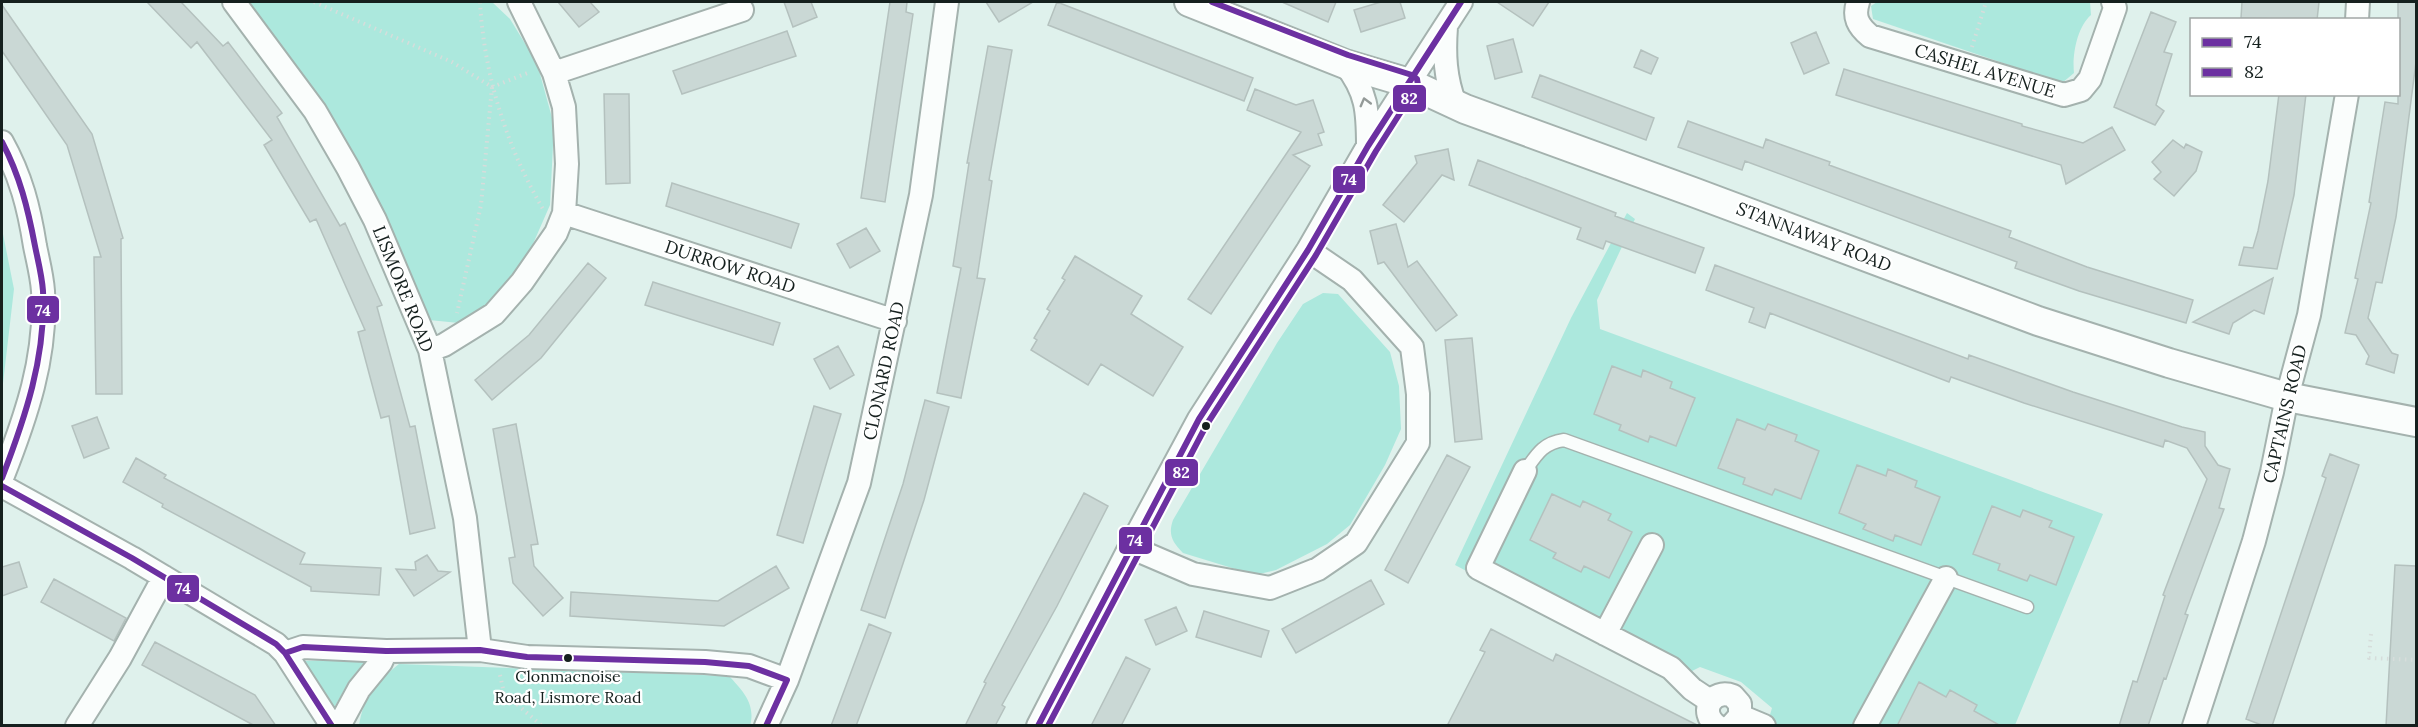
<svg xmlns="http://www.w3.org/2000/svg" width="2418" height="727" viewBox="0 0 2418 727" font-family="Lora,serif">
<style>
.green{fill:#ace8dd}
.building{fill:#cad8d5;stroke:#b4c1be;stroke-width:1.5}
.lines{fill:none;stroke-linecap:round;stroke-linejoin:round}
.service-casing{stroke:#a4b2ae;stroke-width:15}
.minor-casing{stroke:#a4b2ae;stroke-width:26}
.tertiary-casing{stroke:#a4b2ae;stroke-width:32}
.path{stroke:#d6dddb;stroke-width:4;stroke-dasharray:1.5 4.5;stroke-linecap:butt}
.service{stroke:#fafdfc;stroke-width:12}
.minor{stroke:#fafdfc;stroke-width:22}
.tertiary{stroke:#fafdfc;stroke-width:28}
.bus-1-casing{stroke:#fff;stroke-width:10}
.bus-2-casing{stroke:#fff;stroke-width:10}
.bus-1{stroke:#6c30a1;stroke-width:6}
.bus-2{stroke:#6c30a1;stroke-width:6}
.oneway{stroke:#939a98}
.bus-dot{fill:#15201e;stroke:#fff;stroke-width:2}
.labels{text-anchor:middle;stroke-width:4.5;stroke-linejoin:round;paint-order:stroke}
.bus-label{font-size:16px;fill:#15201e;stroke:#fff}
.street-label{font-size:18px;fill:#15201e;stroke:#fff}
.line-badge{stroke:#fff;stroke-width:2}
.badge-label{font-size:16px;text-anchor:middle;font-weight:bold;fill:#fff}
</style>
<rect width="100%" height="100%" fill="#dff1ec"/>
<!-- green -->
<path class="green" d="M243,2H492L510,19L537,63L554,125L550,205L529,253L501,291L483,311L459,323L429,320Z
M1877,2H2090L2091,15C2077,27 2072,55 2074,73L2062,83L1873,19L1871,6Z
M1627,213L1635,219L1597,300L1600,329L2103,514L2015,725H1767L1772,708L1741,682L1700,667L1674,680L1455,565L1571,318Z
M2,229L14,289L2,392Z
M1323,293L1338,294L1390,352L1399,386L1401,429L1385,465L1350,525L1327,544L1276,570L1255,575L1183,553C1172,542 1168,534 1173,520L1277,343L1303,304Z
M367,659L349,681L334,708L302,661Z
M399,664L729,676C743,691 756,704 750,726H359C363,698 377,681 399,664Z"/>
<!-- building -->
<path class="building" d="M147,2H181L223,46L228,42L282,113L277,117L340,226L345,223L382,305L377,307L410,427L415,426L435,528L410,534L389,416L381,418L358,332L365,330L316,219L310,222L264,145L272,140L197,42L191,48Z
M558,2H590L599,12L579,27Z
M784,2H811L817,17L793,27Z
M890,2H907L906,12L913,14L885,202L861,198Z
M986,2H1033L999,22Z
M1057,2L1253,78L1244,101L1048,25Z
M1282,2H1336L1328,22Z
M1381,2H1400L1405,18L1361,32L1354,10Z
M1497,2H1549L1533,26Z
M2242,2H2319L2317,20L2241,18Z
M2398,2H2416V62L2396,217L2382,283L2376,282L2368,318L2392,353L2398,355L2394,373L2366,364L2369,356L2356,335L2345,333L2358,279L2355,278L2371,203L2369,202L2385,102L2398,104Z
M2,5L92,134L123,238L121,239L122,394H96L94,257H101L67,145L2,51Z
M2151,12L2176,22L2164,52L2172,54L2156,105L2164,111L2155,125L2114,107Z
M787,31L796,56L682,94L673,71Z
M1816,32L1829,63L1804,74L1791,43Z
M1513,39L1522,72L1495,79L1487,46Z
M988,46L1012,50L989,180L992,181L977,278L985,279L961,398L937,393L961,268L953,266L969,163H967Z
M1641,50L1658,58L1651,74L1634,67Z
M1844,69L2022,124V126L2083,143L2112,127L2125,150L2066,184L2061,165L1836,95Z
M1540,75L1654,118L1646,140L1532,97Z
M1255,89L1296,105L1313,100L1324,132L1318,134L1322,145L1293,155L1310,166L1211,314L1188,299L1301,132L1247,110Z
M604,94H629L630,183L606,184Z
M2279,94H2306L2294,195L2277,269L2239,265L2244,247L2253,248L2258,231L2268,181Z
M1688,121L1763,148L1766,139L1782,145L1830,162L1829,165L2011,231L2009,237L2087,267L2193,300L2186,323L2079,291L2015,268L2017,262L1745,161L1742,170L1678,147Z
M2173,140L2184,148L2186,144L2202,152L2196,171L2174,196L2154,179L2161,172L2152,162Z
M1448,149L1454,180L1442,175L1404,222L1383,205L1417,163L1415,156Z
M1478,160L1616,213L1615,216L1704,248L1695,273L1606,241L1603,249L1577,239L1581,228L1469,185Z
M672,183L799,224L791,248L666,206Z
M1396,224L1408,267L1417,261L1457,315L1436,331L1384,262L1378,264L1370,231Z
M866,228L880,251L850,268L837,244Z
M1075,256L1142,296L1131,314L1183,347L1153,396L1101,364L1088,385L1031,350L1037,340L1034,338L1050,311L1047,309L1065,280L1062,278Z
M588,263L606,278L541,358L492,400L475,380L529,335Z
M1715,265L1968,359L1969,355L2073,392L2182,427L2205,432V446L2218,465L2230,469L2219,508L2224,509L2185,614L2188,615L2166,679L2164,678L2148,726H2119L2133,681L2137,682L2165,596L2163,595L2207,479L2187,448L2165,440L2163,447L2024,403L1951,377L1949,382L1770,313L1765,328L1749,322L1754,308L1706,290Z
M2273,278L2264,314L2254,310L2233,323L2229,334L2193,322Z
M653,282L780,323L773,345L645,305Z
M1472,338L1482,439L1455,442L1445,340Z
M838,346L854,375L830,389L814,359Z
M1612,366L1641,377L1643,370L1672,382L1670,388L1695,398L1676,446L1650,436L1648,442L1619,430L1621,425L1594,414Z
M925,400L949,407L924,500L885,618L861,610L903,484Z
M814,406L841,414L803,543L777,535Z
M97,417L109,448L84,458L72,426Z
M1737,419L1765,430L1768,424L1797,435L1795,441L1819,451L1801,499L1775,489L1772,495L1743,484L1745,478L1718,468Z
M516,424L538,544L531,545L534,566L563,598L543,616L513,583L509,558L515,557L493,429Z
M2330,454L2359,465L2272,726H2264L2246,719L2326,478L2322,476Z
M1447,455L1470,467L1408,583L1385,570Z
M136,458L166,475L164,478L305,553L300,564L381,568L379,595L311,591V587L162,507L163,504L123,482Z
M1857,465L1886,476L1888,469L1917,481L1915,487L1940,497L1921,545L1895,535L1893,541L1863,529L1866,524L1839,513Z
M1084,493L1108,506L1057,606L1002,705L1005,707L995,726H965L986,683L984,682Z
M1552,494L1580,507L1583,501L1611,514L1608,520L1632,532L1609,578L1584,566L1581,572L1553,558L1556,553L1530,540Z
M1992,506L2020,517L2023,510L2052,521L2049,527L2074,537L2056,585L2030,575L2027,581L1998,570L2000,564L1973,554Z
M427,555L438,571L450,572L414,596L396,569L416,570L415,562Z
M19,562L27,587L2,596V567Z
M2395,565L2416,566V726H2386Z
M776,566L789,588L724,626L570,616L571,592L718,601Z
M54,579L126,618L114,641L41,602Z
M1371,580L1384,604L1296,653L1282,629Z
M1176,607L1187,631L1156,645L1145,620Z
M1204,611L1269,631L1261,657L1196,637Z
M869,624L891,633L856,726H831Z
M1491,629L1553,661L1556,654L1699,726H1447L1485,652L1480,650Z
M155,642L255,695L276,726H255L142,665Z
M1126,657L1150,669L1121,726H1091Z
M1919,682L1946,697L1950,690L1977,705L1974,711L2001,726H1897Z"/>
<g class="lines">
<defs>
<path id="service" d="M1525,471C1537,454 1543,443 1564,440L2027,607"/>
<path id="minor" d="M234,2L315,111L348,168L375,220L430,350L465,518L480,650
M1858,2C1853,17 1858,26 1870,36L2064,95L2081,90L2090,79L2115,8L2113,2
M2357,20L2358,2
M1446,27C1444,54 1445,78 1455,104
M1345,64C1367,92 1368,111 1368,146
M554,73L742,10
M2,142C21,176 29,208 35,246C38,261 42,276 43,291C47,357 26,417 2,478
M564,213L895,321
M430,350L444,345L494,314L522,282L556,233L564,213L567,164L564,107L554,73L519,2
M1525,471L1478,568L1671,668L1692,689L1710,701
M2,486L132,558L276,644L285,653L332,726
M1130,547L1193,574L1270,588L1318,569L1356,543L1418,443V394L1412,347L1352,280L1308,250
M1605,634L1652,545
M285,653L303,647L386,651L480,650L527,657L705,662L749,666L787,680
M1740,716L1764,726
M77,726L120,658L164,577
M339,726L359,689L381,662L386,651
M766,726L787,680L859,483L921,195L947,2
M1038,726L1130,547L1199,419L1308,250L1368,146L1461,2
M1717,726C1698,712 1712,688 1733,696L1740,704V716L1731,726
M1865,726L1946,578
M2194,726L2254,541L2272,472L2287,397L2309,315L2347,94"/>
<path id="tertiary" d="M1189,2L1345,64L1409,83L1465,109L1693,192L2038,321L2169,363L2287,397L2416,422"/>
</defs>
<!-- service casing -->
<use href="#service" class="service-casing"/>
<!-- minor casing -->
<use href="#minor" class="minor-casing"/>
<!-- tertiary casing -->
<use href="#tertiary" class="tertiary-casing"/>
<!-- path -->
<path class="path" d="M314,2L452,62L492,87L481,205L457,313
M480,2C484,74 506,146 543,209
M1972,47L1986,2
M492,87L530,72
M2371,634L2369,658L2416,660
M500,675L504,693L542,726"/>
<!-- service -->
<use href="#service" class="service"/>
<!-- minor -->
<use href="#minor" class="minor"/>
<!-- tertiary -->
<use href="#tertiary" class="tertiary"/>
<defs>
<path id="bus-1" d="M2,142C20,176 28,209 35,246C38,261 42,276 43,291C46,357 25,418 2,478
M2,486L132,558L276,644L285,653L332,726
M285,653L303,647L386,651L480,650L527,657L705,662L749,666L787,680L766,726
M1038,726L1199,419L1308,250L1368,146L1461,2"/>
<path id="bus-2" d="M1048,726L1207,424L1316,255L1376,151L1418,85L1417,79L1412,75L1348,55L1212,2"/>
</defs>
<!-- bus-1 casing -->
<use href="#bus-1" class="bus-1-casing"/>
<!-- bus-2 casing -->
<use href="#bus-2" class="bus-2-casing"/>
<!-- bus-1 -->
<use href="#bus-1" class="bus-1"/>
<!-- bus-2 -->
<use href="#bus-2" class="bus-2"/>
</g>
<!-- one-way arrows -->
<defs><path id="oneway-chevron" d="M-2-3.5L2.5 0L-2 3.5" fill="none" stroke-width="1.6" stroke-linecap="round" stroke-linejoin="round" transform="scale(1.5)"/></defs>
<use class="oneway" href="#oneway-chevron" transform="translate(1365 102) rotate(-105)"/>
<!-- markers -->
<g class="bus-dot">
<circle cx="1206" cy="426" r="5"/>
<circle cx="568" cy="658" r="5"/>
</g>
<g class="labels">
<!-- bus labels -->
<g class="bus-label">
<text x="568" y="682">Clonmacnoise<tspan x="568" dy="21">Road, Lismore Road</tspan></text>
</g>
<!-- street labels -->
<g class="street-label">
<text transform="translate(1985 71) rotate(17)" y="6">CASHEL AVENUE</text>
<text transform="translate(1814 237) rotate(21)" y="6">STANNAWAY ROAD</text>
<text transform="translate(730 267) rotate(18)" y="6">DURROW ROAD</text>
<text transform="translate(403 289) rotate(68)" y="6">LISMORE ROAD</text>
<text transform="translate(884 371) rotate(-78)" y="6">CLONARD ROAD</text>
<text transform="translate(2285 414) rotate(-77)" y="6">CAPTAINS ROAD</text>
</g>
</g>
<g class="line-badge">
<rect x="1392" y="84" width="35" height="29" rx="6" fill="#6c30a1"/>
<rect x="1332" y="165" width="34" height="29" rx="6" fill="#6c30a1"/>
<rect x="26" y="295" width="34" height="29" rx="6" fill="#6c30a1"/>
<rect x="1164" y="458" width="35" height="29" rx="6" fill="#6c30a1"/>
<rect x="1118" y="526" width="35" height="29" rx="6" fill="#6c30a1"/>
<rect x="166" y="574" width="34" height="29" rx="6" fill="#6c30a1"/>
</g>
<g class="badge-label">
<text x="1409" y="104">82</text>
<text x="1349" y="185">74</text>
<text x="43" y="316">74</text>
<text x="1181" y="478">82</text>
<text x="1135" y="546">74</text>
<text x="183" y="594">74</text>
</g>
<!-- border -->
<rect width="2418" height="727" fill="none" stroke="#15201e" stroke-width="6"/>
<!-- legend -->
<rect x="2190" y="18" width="210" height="78" fill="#ffffff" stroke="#a1a6a5" stroke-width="1.5"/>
<rect x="2202" y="38" width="30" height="9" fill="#6c30a1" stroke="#a1a6a5" stroke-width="1.5"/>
<text x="2244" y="48" font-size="18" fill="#15201e">74</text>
<rect x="2202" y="68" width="30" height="9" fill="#6c30a1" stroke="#a1a6a5" stroke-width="1.5"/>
<text x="2244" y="78" font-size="18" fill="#15201e">82</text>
</svg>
